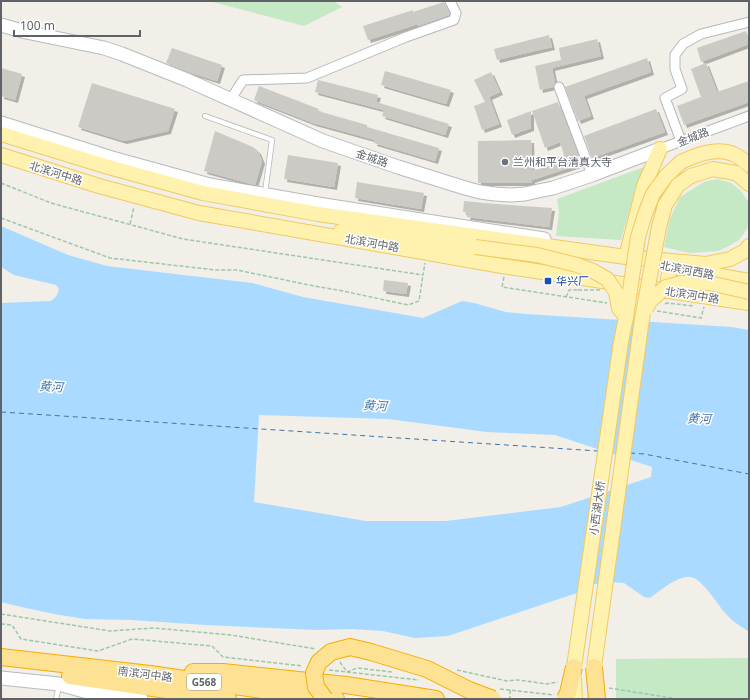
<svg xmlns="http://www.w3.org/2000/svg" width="750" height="700" viewBox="0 0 750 700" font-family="'Noto Sans','Noto Sans SC',sans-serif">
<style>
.medical{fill:#fce8e6}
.green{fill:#c5e8c5}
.water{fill:#aadaff;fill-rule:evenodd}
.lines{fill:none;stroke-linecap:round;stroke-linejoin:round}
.ferry{stroke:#4174aa;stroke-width:1;stroke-dasharray:5 4;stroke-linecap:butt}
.building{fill:#cccac5;filter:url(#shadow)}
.lane-casing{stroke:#b5b8bc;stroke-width:6}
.street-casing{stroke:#b5b8bc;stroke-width:11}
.secondary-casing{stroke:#b6babf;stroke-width:15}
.primary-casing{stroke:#f2c960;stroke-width:16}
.highway-casing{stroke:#f9ab00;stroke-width:18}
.path{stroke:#9cc7a9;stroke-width:1.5;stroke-dasharray:4 2;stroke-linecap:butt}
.lane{stroke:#fff;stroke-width:4.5}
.street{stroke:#fff;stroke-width:9}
.secondary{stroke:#fff;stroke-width:13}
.primary{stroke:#fff2af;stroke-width:14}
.highway{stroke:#fde293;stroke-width:16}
.primary-bridge-casing{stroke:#f2c960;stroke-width:16;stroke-linecap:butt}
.highway-bridge-casing{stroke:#f9ab00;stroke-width:18;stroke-linecap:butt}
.path-bridge{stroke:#9cc7a9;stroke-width:1.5;stroke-dasharray:4 2;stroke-linecap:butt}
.primary-bridge{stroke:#fff2af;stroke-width:14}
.highway-bridge{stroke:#fde293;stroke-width:16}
.worship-dot{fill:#6b7280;stroke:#fff;stroke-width:1.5}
.transit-dot{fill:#1a4fb4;stroke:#fff;stroke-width:1.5}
.labels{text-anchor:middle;stroke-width:3;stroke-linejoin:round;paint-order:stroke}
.shield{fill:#fff;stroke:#8f9295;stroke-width:1}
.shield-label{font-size:10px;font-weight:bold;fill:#5f6368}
.street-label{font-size:11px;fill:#5f6368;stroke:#fff}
.worship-label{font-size:11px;fill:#5b616d;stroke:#fff;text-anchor:start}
.transit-label{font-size:11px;fill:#164399;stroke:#fff;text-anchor:start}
.water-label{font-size:12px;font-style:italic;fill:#4174aa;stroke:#fff}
</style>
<defs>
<filter id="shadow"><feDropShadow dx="3" dy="3" stdDeviation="0" flood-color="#0004"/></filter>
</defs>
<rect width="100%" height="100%" fill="#f1efe8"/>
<!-- medical -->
<path class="medical" d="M1,693L43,699H1Z"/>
<!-- green -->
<path class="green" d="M209,1H334L342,7L304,26Z
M644,167L633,198L621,240L556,236L559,212L557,199Z
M717,179L731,183L741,191L749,203V222L747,229L739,240L727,247L718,251L689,253L664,247L669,221L680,197L704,182Z
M749,658V699H622L616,698V659Z"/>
<!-- water -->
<path class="water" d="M1,226L68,255L107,266L252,283L303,297L423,318L462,301L474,303L506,312L526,314L684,324L732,327L749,330V632C742,627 733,622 727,615C717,605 704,580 691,577C680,574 659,591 650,598L644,597L624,583L612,582L595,584L577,593L448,636L415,638L383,631L351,629L317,630L205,625L132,620L85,619L54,614L17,606L1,602V303L50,301C56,298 57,296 59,289L56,285L14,275L1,267ZM259,415L388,419L487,432L555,435L652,467L651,477L561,507L446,521H366L254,502Z"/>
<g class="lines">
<!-- ferry -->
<path class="ferry" d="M1,412L598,451
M630,453L644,454L749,474"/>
</g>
<!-- building -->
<path class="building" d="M444,2L450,14L449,15L418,26V24L368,40L363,26L413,10V12Z
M746,31L749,40V44L701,62L697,48Z
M549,35L552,47L497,60L494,49Z
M597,39L601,56L552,68L555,83L553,87L540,90L535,66L561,60L559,48Z
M172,48L222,65L217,81L188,72L166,63Z
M647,58L651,72L584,96L591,116L578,121L565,87Z
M706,63L717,92L749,81V102L684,125L677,106L701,97L691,69Z
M1,68L22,74L15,100L1,96Z
M385,71L451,90L446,104L381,85Z
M491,72L500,92L489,97L499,124L482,130L474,106L485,102L474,80Z
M318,80L378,95L376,102L449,124L445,135L382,116L384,110L315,92Z
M92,83L175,109L168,131L124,141L78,127Z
M259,86L319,109L318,111L367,125V127L439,148L435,161L374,143L375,140L313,123L254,100Z
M558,102L581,162V164L532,180V183H478V141L531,140L532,171L552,165L550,160L564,155L560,142L545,148L532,111Z
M656,109L665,132L592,158L584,136Z
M531,111V128L512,135L507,120Z
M215,131L253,147L258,151L262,161L255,185L204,171Z
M288,155L338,163L334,187L284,179Z
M357,182L424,193L421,209L355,198Z
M464,201L484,203L552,208L549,227L467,217L468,213L463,212Z
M384,280L408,283L406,294L383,291Z"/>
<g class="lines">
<defs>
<path id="lane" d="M205,116L272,140L265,193
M56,699L59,686"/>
<path id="street" d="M559,87L592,175
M231,99L243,80L307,78L406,37L454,20L456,13L450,1
M681,141L665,98L682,89L675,69V55L683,44L701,34L749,22
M660,149L749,116"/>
<path id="secondary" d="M1,25L26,32L104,48L122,54L187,80L323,141L398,167L465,188L480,192L495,194L511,195L525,194L538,191L553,188L592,175L660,149
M1,123L112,158L210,185L324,205L544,239
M1,678L59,684L91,693L141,699"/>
<path id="primary" d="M1,134L105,166L203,193L318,214L626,257L706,264L730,259L745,251L749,246
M1,155L99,186L199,213L502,266L749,303
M681,162C696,155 716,147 733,154C739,156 744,161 749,165
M691,176L713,169L736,173L749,184
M341,231L368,232L475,247
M626,257L644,186L660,149
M681,269L749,281
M666,291L670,267
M574,667L621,342L626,317L619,308
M594,667L642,319"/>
<path id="highway" d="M1,657L150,674L268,691L336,699
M193,672H223L346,685L436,699
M70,676L228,699"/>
</defs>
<!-- lane casing -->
<use href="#lane" class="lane-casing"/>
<!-- street casing -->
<use href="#street" class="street-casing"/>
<!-- secondary casing -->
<use href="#secondary" class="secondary-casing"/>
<!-- primary casing -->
<use href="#primary" class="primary-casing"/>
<!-- highway casing -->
<use href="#highway" class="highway-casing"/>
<!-- path -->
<path class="path" d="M1,183L51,203L183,239L423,275L425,263
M1,218L110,258L216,270H237L314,286L338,290L408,305L419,301L423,275
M130,224L134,207
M504,277L502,287L607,303
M566,297L569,290H578
M657,311L701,318L704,307
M1,614L110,631L154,628L231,635L316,649
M1,624L12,625L21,639L98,651L132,639L212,646L223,657L303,666
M340,662L347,672L357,668L392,672
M329,670L419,680
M457,670L507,681L517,680L533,682L546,684L558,682
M609,688L678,699
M500,689L554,695
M510,690V699"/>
<!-- lane -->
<use href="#lane" class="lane"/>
<!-- street -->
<use href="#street" class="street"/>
<!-- secondary -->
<use href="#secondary" class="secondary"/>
<!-- primary -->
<use href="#primary" class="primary"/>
<!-- highway -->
<use href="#highway" class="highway"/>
<defs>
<path id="primary-bridge" d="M475,247L537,255L577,265L593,271L607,279L616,292L619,308
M646,309L650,301L666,287L681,283H709L749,292
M626,317L638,237L645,214L653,194L666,176L681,162
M642,319L659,227L665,205L678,185L691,176
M574,677L575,699"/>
<path id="highway-bridge" d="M594,667L597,699
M325,699L316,687L314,673L319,662L331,652L350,647L371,652L427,669L469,690L493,699
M565,699L568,693L574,667"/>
</defs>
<!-- primary-bridge casing -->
<use href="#primary-bridge" class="primary-bridge-casing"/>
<!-- highway-bridge casing -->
<use href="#highway-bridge" class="highway-bridge-casing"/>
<!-- path-bridge -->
<path class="path-bridge" d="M578,290H602
M665,304L667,303L694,306"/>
<!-- primary-bridge -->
<use href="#primary-bridge" class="primary-bridge"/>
<!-- highway-bridge -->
<use href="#highway-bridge" class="highway-bridge"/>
</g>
<!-- markers -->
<circle class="worship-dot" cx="505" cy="162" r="4"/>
<rect class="transit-dot" x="544" y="277" width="8" height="8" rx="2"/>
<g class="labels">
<!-- shield labels -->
<rect class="shield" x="187" y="674" width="34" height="16" rx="3"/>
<g class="shield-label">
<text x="204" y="686">G568</text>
</g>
<!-- street labels -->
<g class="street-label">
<text transform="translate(693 137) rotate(-21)" y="4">金城路</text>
<text transform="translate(372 158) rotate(19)" y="4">金城路</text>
<text transform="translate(56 173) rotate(17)" y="4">北滨河中路</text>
<text transform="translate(372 243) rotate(10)" y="4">北滨河中路</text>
<text transform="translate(687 270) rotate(11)" y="4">北滨河西路</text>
<text transform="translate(692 295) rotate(9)" y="4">北滨河中路</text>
<text transform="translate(597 508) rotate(-82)" y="4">小西湖大桥</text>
<text transform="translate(145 674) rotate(7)" y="4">南滨河中路</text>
</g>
<!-- worship labels -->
<g class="worship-label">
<text x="513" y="166">兰州和平台清真大寺</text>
</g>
<!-- transit labels -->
<g class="transit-label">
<text x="556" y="285">华兴厂</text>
</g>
<!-- water labels -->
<g class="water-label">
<text transform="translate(51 387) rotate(3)" y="4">黄河</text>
<text transform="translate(375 406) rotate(3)" y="4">黄河</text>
<text transform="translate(699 419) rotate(2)" y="4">黄河</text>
</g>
</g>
<!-- border -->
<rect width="750" height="700" fill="none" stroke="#5f6368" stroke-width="4"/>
<!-- scale -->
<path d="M14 30v6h126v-6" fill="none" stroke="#5f6368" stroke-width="2"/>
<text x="20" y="30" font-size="12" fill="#5f6368" stroke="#ffffff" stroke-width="3" paint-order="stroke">100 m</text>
</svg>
